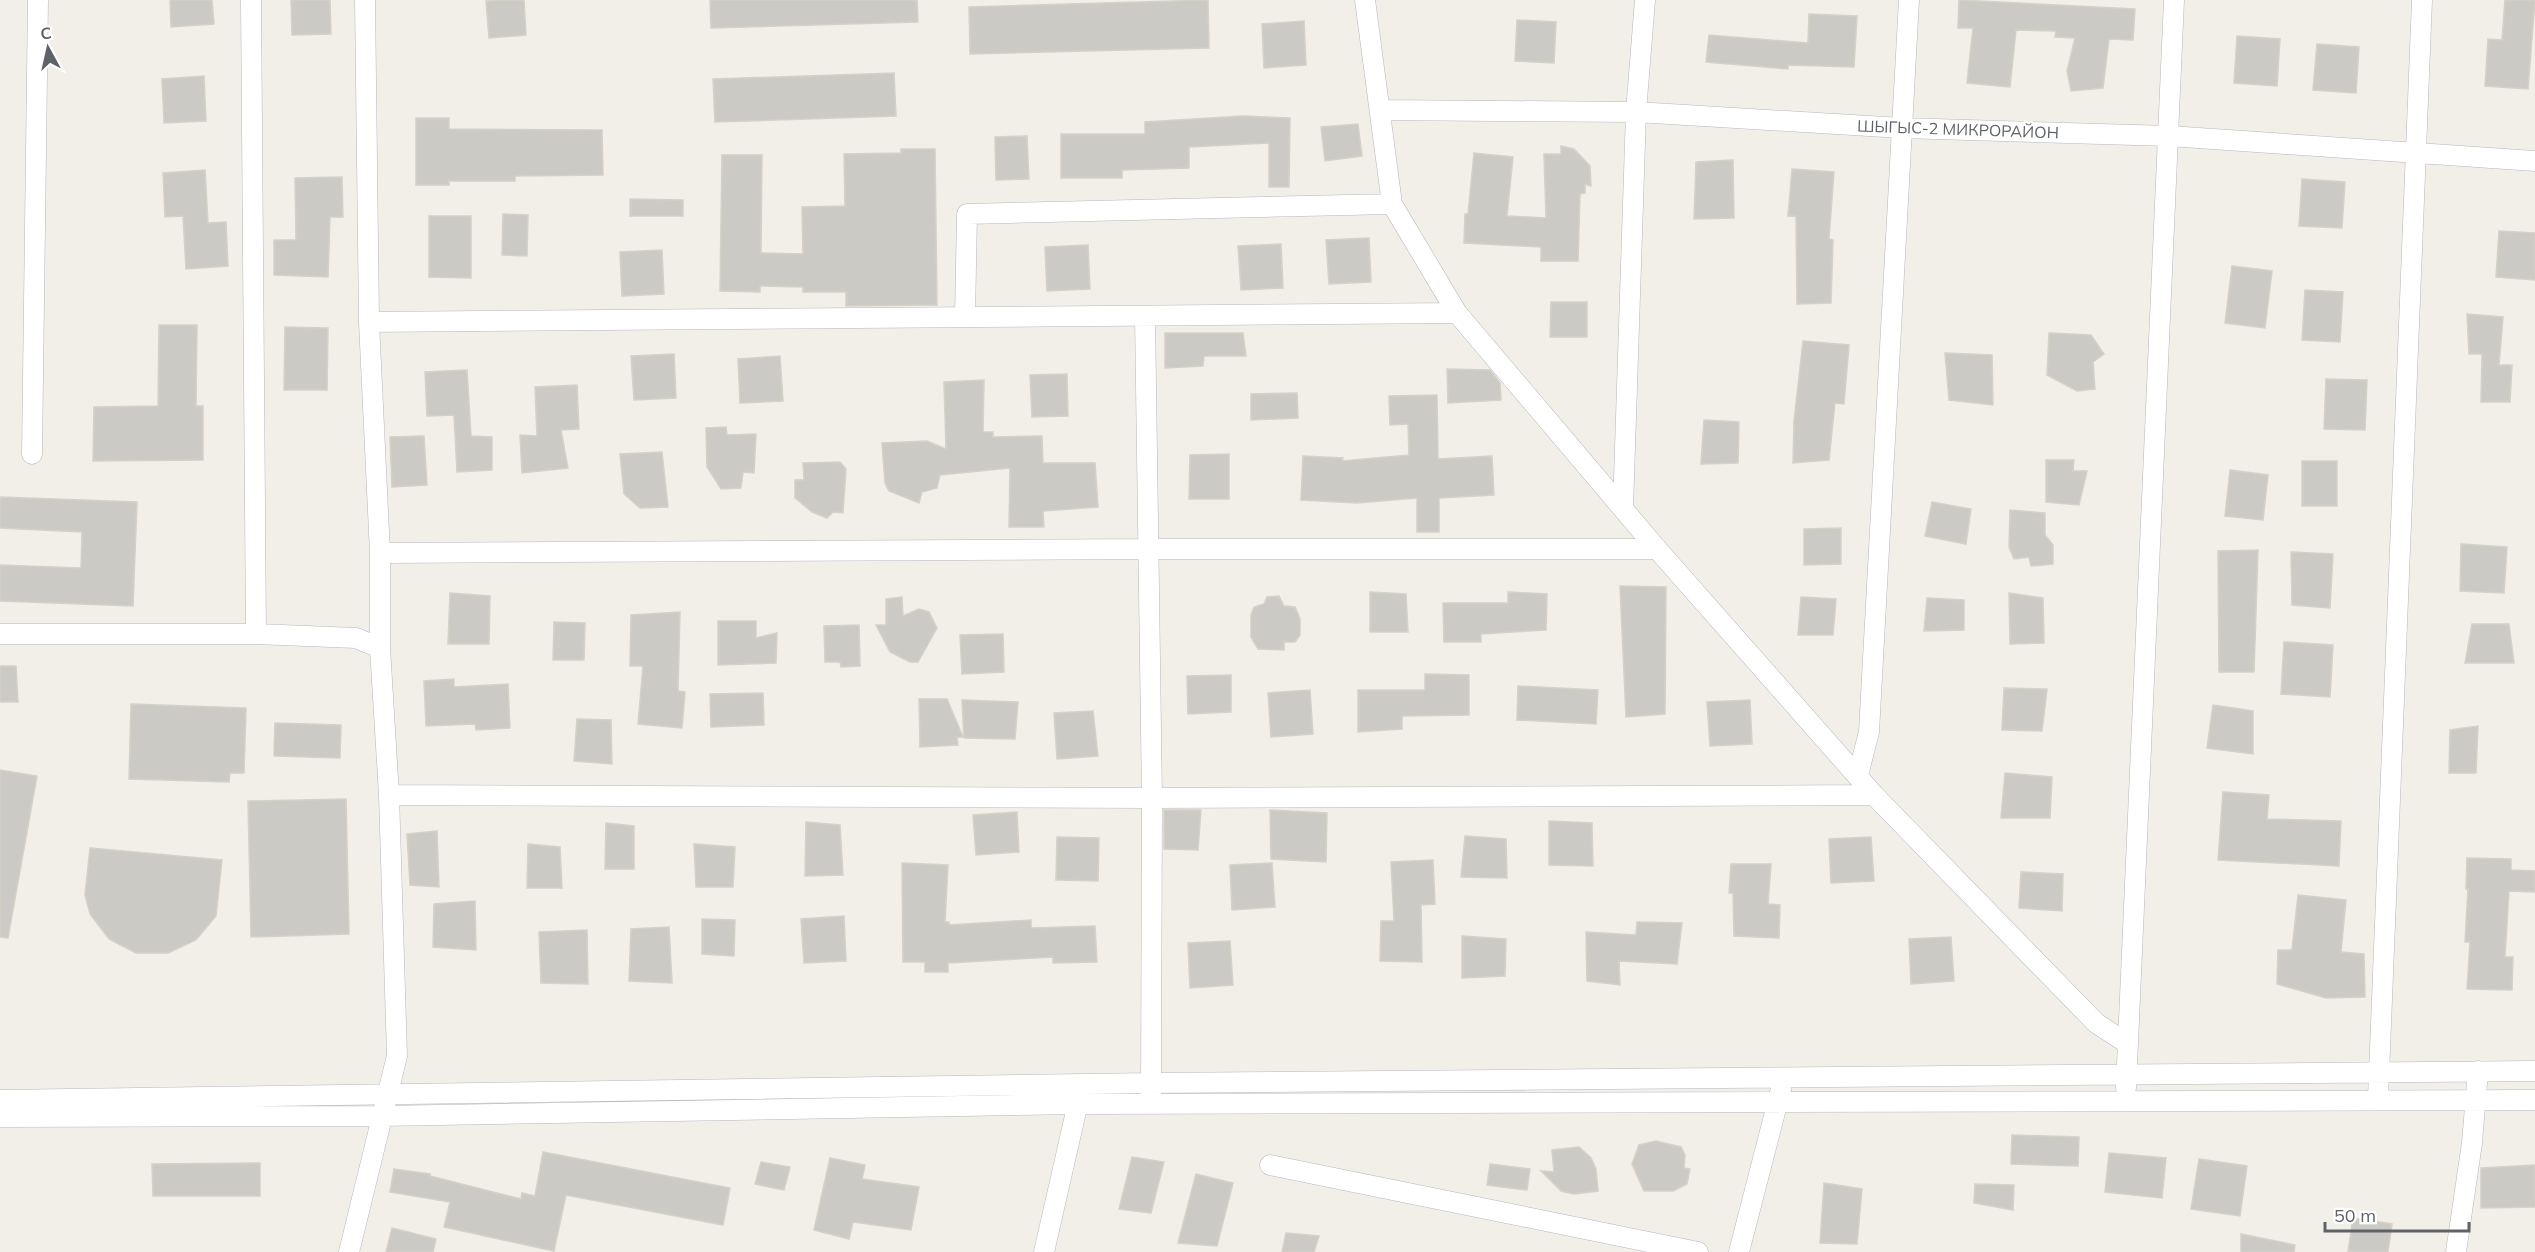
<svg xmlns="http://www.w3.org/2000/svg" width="2535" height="1252" viewBox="0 0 2535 1252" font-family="Mulish,sans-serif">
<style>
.building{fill:#cccac5;stroke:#d6d1c6;stroke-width:1.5}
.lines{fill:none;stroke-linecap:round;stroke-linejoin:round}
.minor-casing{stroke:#b5b8bc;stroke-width:21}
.minor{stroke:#fff;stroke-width:20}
.labels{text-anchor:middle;stroke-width:4.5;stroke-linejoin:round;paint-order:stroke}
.street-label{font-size:16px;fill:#5f6368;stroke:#fff}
</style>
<rect width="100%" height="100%" fill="#f1efe8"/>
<!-- building -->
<path class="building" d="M170,0H212L214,24L171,27Z
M291,0H330L331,34L292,35Z
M524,0L526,35L489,38L486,1Z
M710,0H917L918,22L711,28Z
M1208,0L1209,48L970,54L969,7Z
M1959,0L2135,9L2133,40L2109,39L2103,88L2071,91L2067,71L2075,38L2055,37L2056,31L2016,30L2010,87L1967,83L1973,28H1958Z
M2505,0H2535L2528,89L2485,86L2488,39L2502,40Z
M1809,14L1857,16L1854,67L1788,65V69L1706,62L1709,35L1808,43Z
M1517,20L1556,22L1554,63L1515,61Z
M1304,21L1306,65L1264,68L1262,24Z
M2237,36L2280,39L2277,86L2234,83Z
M2317,44L2359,47L2356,93L2313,90Z
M894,73L896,116L715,122L713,79Z
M204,76L206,121L164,123L162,79Z
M1243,116L1290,118L1289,187H1269V143L1189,147V168L1122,170V178H1061V134H1145V122Z
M416,118H449V129L602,130L603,175L515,176V181H449V185H416Z
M1358,124L1362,156L1325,161L1321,127Z
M1027,136L1029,179L996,180L995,137Z
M1561,146L1574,149L1590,166L1591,186L1585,184V193L1580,194L1578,261H1541V247L1464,243L1465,214H1468L1474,153L1513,157L1507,216L1546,218L1544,154H1561Z
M901,149H935L937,305L846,306V292H803V287L760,286V292L720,291L722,155H762L761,253L803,254L802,207L845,206L844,154L901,153Z
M1733,160L1734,218L1694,219L1696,162Z
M1792,169L1834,172L1829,239L1833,240L1831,303L1797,304L1796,216H1788Z
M205,170L208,223L226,222L228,266L186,269L183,216L165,217L163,173Z
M342,177L343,217H330L328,277L274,275V240H296L295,178Z
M2302,179L2345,182L2342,228L2299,226Z
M630,199L683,200V216H630Z
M503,214L528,215L527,256L502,255Z
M429,216H471V278L429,277Z
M2499,231L2535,233V280L2496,277Z
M1369,238L1371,282L1329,284L1326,240Z
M1281,244L1283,288L1241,290L1238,246Z
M1088,245L1090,289L1047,291L1045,247Z
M662,250L664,294L622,296L620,252Z
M2232,266L2272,271L2265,328L2225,323Z
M2305,290L2343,292L2340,342L2302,340Z
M1551,302H1587V337H1550Z
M2467,314L2503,317L2499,365H2512L2510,402H2481L2482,354H2469Z
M159,325H197L196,406H203V460L93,461L94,407L158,406Z
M285,327L328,328L327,390H284Z
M1165,333H1243L1246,356H1204L1203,366L1165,368Z
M2049,333L2091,335L2104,354L2093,362L2095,389L2077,391L2047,375Z
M1803,341L1849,345L1844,404L1835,403L1829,460L1793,463L1794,421Z
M1945,353L1992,355L1993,405L1949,400Z
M674,354L676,398L634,400L631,356Z
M780,356L783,401L740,403L738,359Z
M1447,369L1490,370L1500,383L1501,400L1448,403Z
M467,370L471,436L492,437V470L457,472L454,415L427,416L425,372Z
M1067,374L1068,416L1032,417L1030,375Z
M2326,379L2367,380L2365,430L2324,429Z
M984,380L983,432H993V437L1042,436L1043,463H1095L1098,507L1043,511L1044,527H1009L1010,468L940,475L937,488L922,492L919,503L889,491L885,483L882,443L927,441L946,449L944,382Z
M577,385L579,429L561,430L568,468L522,473L520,435L537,436L535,387Z
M1297,393L1298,418L1251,420V394Z
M1437,395L1438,459L1492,456L1494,495L1439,498V532H1417V498L1357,503L1301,500L1303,456L1343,458L1342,461L1409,455L1408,424L1390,425L1389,396Z
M1704,420L1739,422L1738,463L1701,464Z
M726,427L727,435L756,434L754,473L743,472L741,488L721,489L707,467L706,428Z
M424,436L427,485L392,487L390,437Z
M662,452L668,507L640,508L624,494L620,454Z
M1229,454V499H1189L1190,455Z
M2046,460H2074L2073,471H2087L2079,505L2046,502Z
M2302,461H2337V506H2302Z
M840,462L846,469L843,513L833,512L827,518L812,512L795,498V480H804L803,463Z
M2230,470L2268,475L2263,520L2225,516Z
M0,497L137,502L133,606L0,601V565L81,568L82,532L0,528Z
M1932,502L1971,509L1966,544L1925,536Z
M2010,510L2045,513V535L2053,545V564L2031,566L2029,557L2014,559L2009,547Z
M1841,528V564L1804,565V529Z
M2461,544L2507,547L2504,593L2460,591Z
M2258,550L2254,672H2219L2218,551Z
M2291,552L2333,554L2330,608L2292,605Z
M1620,586L1666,587L1665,714L1626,717Z
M1370,592L1406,594L1408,632H1370Z
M1508,592L1547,594L1546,630L1481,634V642H1444L1443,603H1508Z
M450,593L490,596L489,644H448Z
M2009,593L2043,598L2044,643L2010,644Z
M1279,596L1284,606L1295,607L1300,619V635L1295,642H1284V650L1258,649L1251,637V615L1254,607L1264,604L1267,597Z
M902,597L903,616L919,609L929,612L937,628L918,662H910L890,652L876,625H886V599Z
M1801,597L1836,599L1833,635H1798Z
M1927,598L1964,600V630L1924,631Z
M680,612L678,691L685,692L682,728L638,724L643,666H630L631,615Z
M718,621H756V638L777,633L776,663L718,665Z
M554,622L585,623L584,660H553Z
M2472,624H2509L2514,663H2465Z
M859,625L860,666L841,667L840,662H825L824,626Z
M1003,634L1004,672L962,674L960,635Z
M2284,642L2333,645L2330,697L2281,694Z
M0,666H16L18,702H0Z
M1425,674L1469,675V715L1402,716V729L1358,732V690H1425Z
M1231,675V712L1188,714L1187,676Z
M454,679V687L508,684L510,728L476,730L475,724L426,726L424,681Z
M1518,686L1598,690L1596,724L1517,720Z
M2004,688L2047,689L2042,731L2002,730Z
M1310,690L1313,734L1271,737L1268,693Z
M763,693L764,725L711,727L710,694Z
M919,699H947L963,737H957L958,745L920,747Z
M962,700L1018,702L1015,739L964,738Z
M1750,700L1752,744L1710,746L1707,702Z
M131,704L246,708L244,773H230L229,782L129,779Z
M2213,705L2253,711V754L2207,748Z
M1093,711L1098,756L1057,759L1054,713Z
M577,719L611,720L612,764L574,761Z
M275,723L341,725L340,758L274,756Z
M2478,726L2476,773H2449L2450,730Z
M0,770L37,776L8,938L0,937Z
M2005,773L2052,777L2050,818H2001Z
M2223,792L2269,795L2267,819L2341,821L2339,866L2218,860Z
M346,799L349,934L251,937L248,801Z
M1164,810H1201L1198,850L1164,849Z
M1270,810L1327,813L1326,862L1271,859Z
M1017,812L1019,852L976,855L973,815Z
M1549,821L1592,823L1593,866L1549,865Z
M806,822L840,825L843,875L805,876Z
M606,823L634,826V869H605Z
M437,831L439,887L410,885L407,834Z
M1465,836L1506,839L1507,878L1461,877Z
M1057,837L1099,838L1098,881L1056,880Z
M1871,837L1874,881L1831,883L1829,839Z
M528,844L560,847L562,888H527Z
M694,844L735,847L733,887H696Z
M90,848L222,860L216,916L196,940L168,953H136L109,939L90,914L85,895Z
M2467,858L2511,859V870L2535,871V892L2509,891L2505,957H2513L2512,990L2467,989L2470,942H2465L2468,889H2466Z
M1433,860L1435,904L1421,905L1422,962L1380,961L1381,921H1394L1391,862Z
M902,863L948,865L945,922H949V925L1031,920V928L1095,926L1097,962L1053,963V957L948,963V972H925V962H903Z
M1272,863L1275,907L1232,910L1230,865Z
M1731,864H1771L1768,904L1780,905L1779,938L1734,936L1733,893H1729Z
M2021,872L2063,874L2062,911L2019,908Z
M2298,895L2346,900L2341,952L2364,954L2365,997L2326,998L2277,984L2278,950H2292Z
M475,901L476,950L433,947L434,904Z
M844,916L846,961L804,963L801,919Z
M702,919L735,920L734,956L702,954Z
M1637,922L1682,923L1677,964L1619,961L1620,985L1587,981L1586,932L1636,935Z
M669,927L672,983L629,981L631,929Z
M587,930L588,984L541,983L539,932Z
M1462,936L1506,939L1505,976L1462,978Z
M1951,937L1954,981L1911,984L1909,939Z
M1230,941L1233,985L1190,988L1188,943Z
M2012,1135L2079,1137L2078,1166L2011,1164Z
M1656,1141L1681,1147L1685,1155L1684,1168L1690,1169L1687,1184L1673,1191H1644L1632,1164L1639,1145Z
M1579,1147L1591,1158L1596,1169L1598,1191L1574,1194L1561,1191L1541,1171L1554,1172L1552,1150Z
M543,1152L730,1188L723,1225L566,1195L554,1251L444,1227L450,1202L390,1192L394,1169L430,1174V1176L521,1199L522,1193L535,1196Z
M2109,1153L2166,1158L2162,1198L2105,1192Z
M1132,1157L1164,1162L1151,1213L1119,1209Z
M830,1158L865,1165L862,1179L919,1187L911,1230L853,1222L849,1239L814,1230Z
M2199,1159L2247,1166L2240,1216L2191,1209Z
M761,1162L790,1167L784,1190L755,1184Z
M260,1163V1196H153L152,1164Z
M1490,1164L1530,1169L1527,1190L1487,1185Z
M2535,1165V1207L2481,1208V1168Z
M1196,1174L1233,1183L1217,1246L1178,1243Z
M1824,1183L1862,1189L1857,1244L1820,1243Z
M1975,1184L2014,1185L2013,1210L1974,1203Z
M2353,1218L2392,1224L2388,1252H2348Z
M392,1228L436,1239L433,1252H386Z
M1286,1233L1319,1236L1314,1252H1282Z
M2241,1234L2295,1245L2294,1252H2241Z"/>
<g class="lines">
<defs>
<path id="minor" d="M251,0L256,634
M365,0L369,322L380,553
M1365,0L1392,204L1457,313L1657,549L1874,795L2096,1023L2128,1044
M1380,110L1636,112L1902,128L2169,136L2535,161
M1145,316L1152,798L1151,1096
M965,317L967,214L1392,204
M369,322L1457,313
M32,454L38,0
M1623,509L1636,112L1645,0
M0,634H256L356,638L380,648
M1858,775L1869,732L1909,0
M389,795L1152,798L1874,795
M2126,1088L2174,0
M2378,1099L2422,0
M0,1100L1150,1083L2535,1071
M0,1117L380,1116L1078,1104L2535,1100
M1270,1165L1698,1252
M349,1252L397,1056L389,795L380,648V553L1146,549H1657
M1044,1252L1080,1094
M1739,1252L1781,1089
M2456,1252L2472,1143L2478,1071"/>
</defs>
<!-- minor casing -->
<use href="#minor" class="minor-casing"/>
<!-- minor -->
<use href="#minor" class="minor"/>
</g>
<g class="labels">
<!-- street labels -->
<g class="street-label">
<text transform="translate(1958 129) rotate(2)" y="6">ШЫГЫС-2 МИКРОРАЙОН</text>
</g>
</g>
<!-- north arrow -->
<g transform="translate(48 48) rotate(352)" stroke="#ffffff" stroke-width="4.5" paint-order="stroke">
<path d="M0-4.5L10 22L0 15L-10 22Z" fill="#5f6368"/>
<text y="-9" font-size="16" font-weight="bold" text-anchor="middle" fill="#5f6368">С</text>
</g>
<!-- scale -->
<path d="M2325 1222v9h144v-9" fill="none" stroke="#5f6368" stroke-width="3"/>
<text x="2334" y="1222" font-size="18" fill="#5f6368" stroke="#ffffff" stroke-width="4.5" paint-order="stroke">50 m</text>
</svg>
